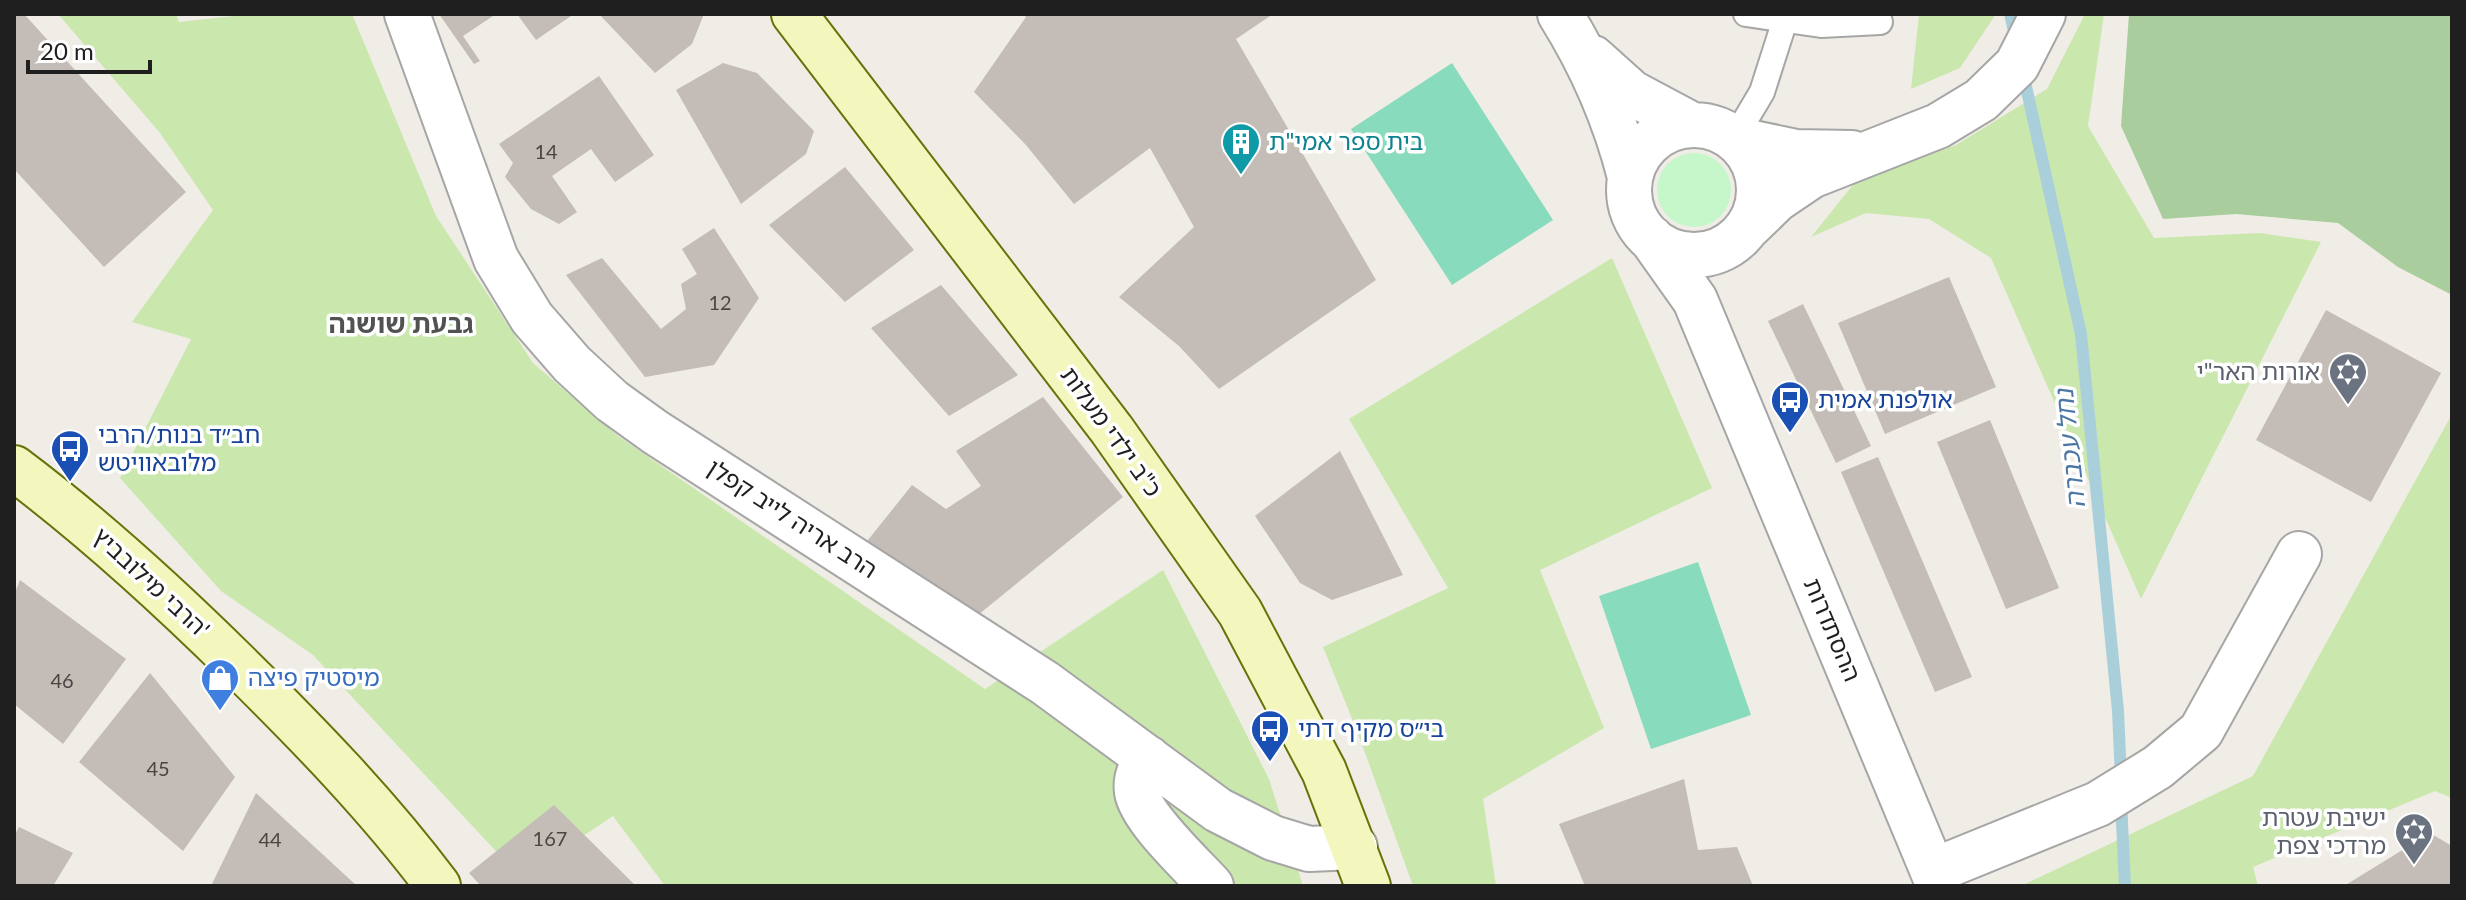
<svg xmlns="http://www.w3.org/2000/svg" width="2466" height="900" viewBox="0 0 2466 900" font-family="Lato,'Noto Sans Hebrew',sans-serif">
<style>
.grass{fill:#cae7ae}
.forest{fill:#aacd9d}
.park{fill:#c5f7ca}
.pitch{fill:#88dbbc}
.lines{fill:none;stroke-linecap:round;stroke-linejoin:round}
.stream{stroke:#a9cfdb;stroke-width:12}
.building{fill:#c4bcb6}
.lane-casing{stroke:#a6a6a6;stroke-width:28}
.street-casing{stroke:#a6a6a6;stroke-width:48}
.secondary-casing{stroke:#66730a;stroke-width:48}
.lane{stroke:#fff;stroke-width:24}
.street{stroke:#fff;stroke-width:44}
.secondary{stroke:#f3f7bd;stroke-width:44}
.labels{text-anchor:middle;stroke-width:7;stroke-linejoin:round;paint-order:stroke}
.number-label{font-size:20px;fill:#484645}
.culture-label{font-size:24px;fill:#0d838f;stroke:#fff;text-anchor:start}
.worship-label{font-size:24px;fill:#5b616d;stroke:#fff;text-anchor:end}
.transit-label{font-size:24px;fill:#164399;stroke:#fff;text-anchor:start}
.street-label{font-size:24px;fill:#1f1f1f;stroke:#fff}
.shop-label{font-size:24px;fill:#366cbe;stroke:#fff;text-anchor:start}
.neighbourhood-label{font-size:26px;font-weight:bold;fill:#525252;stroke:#fff}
.water-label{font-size:26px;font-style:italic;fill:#4c77a4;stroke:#fff}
</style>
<rect width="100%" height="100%" fill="#f0ede6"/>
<!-- grass -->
<path class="grass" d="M58,14H176L179,22L252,14H352L436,216L533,363L618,436L985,689L1163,570L1269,779L1303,886H665L613,816L521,878L313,655L221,591L120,478L191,339L132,322L213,210L160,133Z
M1919,14H1996L1960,68L1911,89Z
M2085,14H2104L2088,126L2154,238L2260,233L2321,242L2141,599L1991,258L1929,219L1866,213L1811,237L1856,181L1956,145L2047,89Z
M1612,258L1712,488L1540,570L1604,728L1483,799L1496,886H1413L1359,736L1323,647L1448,588L1349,419Z
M2452,414V798L2435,791L2253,867L2258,886H2021L2253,776Z"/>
<!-- forest -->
<path class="forest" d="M2129,14H2452V295L2398,267L2338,223L2236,214L2163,219L2121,126Z"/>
<!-- park -->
<path class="park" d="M1657 190a37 37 0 1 1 74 0a37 37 0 1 1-74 0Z"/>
<!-- pitch -->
<path class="pitch" d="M1452,63L1553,220L1452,285L1351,129Z
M1698,562L1751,715L1651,749L1599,596Z"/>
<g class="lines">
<!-- stream -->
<path class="stream" d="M2010,14L2016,40
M2023,73L2081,334L2118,711L2121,779
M2121,801L2125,886"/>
</g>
<!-- building -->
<path class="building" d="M14,14H24L186,192L104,267L14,169Z
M439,14H496L463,36L480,61L474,64Z
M517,14H570L571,16L536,40Z
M599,14H704L692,44L655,73Z
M1022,14H1273L1236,39L1376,280L1219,389L1179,346L1119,297L1194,227L1150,148L1074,204L1026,145L974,92L1026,17Z
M723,63L757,73L814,131L806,154L741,204L676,90Z
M599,76L654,155L615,182L591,149L552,176L577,212L559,224L531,209L505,177L513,163L499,144Z
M845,167L914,250L845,302L769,225Z
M714,228L759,298L714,365L645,377L566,275L602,258L661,329L686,309L681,284L697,274L682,249Z
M1949,277L1996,387L1885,434L1838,323Z
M941,285L1018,375L949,416L871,328Z
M1803,304L1871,446L1836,463L1768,321Z
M2326,310L2441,373L2371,502L2256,440Z
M1043,397L1123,497L973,619L860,550L912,485L946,509L981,486L956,451Z
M1990,420L2059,588L2006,609L1937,442Z
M1340,451L1403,575L1332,600L1300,583L1255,516Z
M1878,457L1972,677L1935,692L1841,472Z
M20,580L126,659L63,744L14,704V595Z
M150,673L235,777L183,851L79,762Z
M1684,779L1698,850L1737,847L1753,886H1585L1559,824Z
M256,793L357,886H211Z
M554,805L636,886H481L469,873Z
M19,827L73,853L53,886H14V836Z
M2430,833L2452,846V886H2344Z"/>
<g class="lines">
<defs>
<path id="lane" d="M1746,14L1821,25L1880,22
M1734,139L1762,92L1785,20"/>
<path id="street" d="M407,14L496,259L532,318L572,364L612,401L655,432L1045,683L1218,810L1273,838L1309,849L1355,847
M1560,14C1592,65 1615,118 1630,177
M1593,58L1632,93L1692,125
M1629 190a65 65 0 1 1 130 0a65 65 0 1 1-130 0Z
M1734,139L1796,152L1852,153
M1748,227L1777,199L1811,176L1938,126L1981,100L2017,65L2043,14
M1651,238L1695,300L1939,886
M1148,758C1140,769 1135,778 1137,792C1141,818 1192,865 1211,886
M1933,871L2098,804L2158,767L2201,731L2299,554"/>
<path id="secondary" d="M794,14L1112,430L1240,612L1324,771L1368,886
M14,468C94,528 167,595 238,665C309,735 378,806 438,886"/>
</defs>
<!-- lane casing -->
<use href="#lane" class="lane-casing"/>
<!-- street casing -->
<use href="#street" class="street-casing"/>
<!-- secondary casing -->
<use href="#secondary" class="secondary-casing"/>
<!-- lane -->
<use href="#lane" class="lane"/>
<!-- street -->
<use href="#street" class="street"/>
<!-- secondary -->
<use href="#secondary" class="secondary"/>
</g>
<!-- icons -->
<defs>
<symbol id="building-pin" viewBox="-11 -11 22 30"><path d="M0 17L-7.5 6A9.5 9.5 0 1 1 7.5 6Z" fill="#0f9aa8" stroke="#fff"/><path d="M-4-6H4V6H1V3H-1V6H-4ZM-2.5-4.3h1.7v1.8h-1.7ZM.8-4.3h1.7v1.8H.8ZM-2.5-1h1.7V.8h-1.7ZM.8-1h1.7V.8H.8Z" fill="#fff"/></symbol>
<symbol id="synagogue-pin" viewBox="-11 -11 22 30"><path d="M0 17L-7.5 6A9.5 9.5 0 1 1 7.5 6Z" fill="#6b7280" stroke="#fff"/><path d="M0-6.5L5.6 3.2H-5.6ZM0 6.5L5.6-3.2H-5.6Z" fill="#fff"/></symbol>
<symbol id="bus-pin" viewBox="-11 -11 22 30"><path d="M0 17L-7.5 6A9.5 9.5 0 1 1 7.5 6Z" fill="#1a4fb4" stroke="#fff"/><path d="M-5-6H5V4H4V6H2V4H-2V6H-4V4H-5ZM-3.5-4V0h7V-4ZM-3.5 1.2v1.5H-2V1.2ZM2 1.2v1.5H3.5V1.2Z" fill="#fff"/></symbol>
<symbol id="shop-pin" viewBox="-11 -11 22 30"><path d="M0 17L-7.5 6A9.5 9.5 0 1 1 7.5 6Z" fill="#3f7fe0" stroke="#fff"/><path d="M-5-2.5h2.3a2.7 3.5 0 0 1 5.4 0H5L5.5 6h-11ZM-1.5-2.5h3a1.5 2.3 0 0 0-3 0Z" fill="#fff"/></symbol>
</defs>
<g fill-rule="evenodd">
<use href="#building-pin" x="1219" y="120" width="44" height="60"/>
<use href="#synagogue-pin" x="2326" y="350" width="44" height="60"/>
<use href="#bus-pin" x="1768" y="378" width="44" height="60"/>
<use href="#bus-pin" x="48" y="427" width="44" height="60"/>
<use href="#shop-pin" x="198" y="656" width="44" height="60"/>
<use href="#bus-pin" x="1248" y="707" width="44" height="60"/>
<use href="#synagogue-pin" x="2392" y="810" width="44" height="60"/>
</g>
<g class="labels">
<!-- number labels -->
<g class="number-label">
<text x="546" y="159">14</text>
<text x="720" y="310">12</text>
<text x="62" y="688">46</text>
<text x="158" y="776">45</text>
<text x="550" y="846">167</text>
<text x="270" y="847">44</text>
</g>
<!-- culture labels -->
<g class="culture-label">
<text x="1269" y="150">בית ספר אמי"ת</text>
</g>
<!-- worship labels -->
<g class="worship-label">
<text x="2320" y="380">אורות האר"י</text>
<text x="2386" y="826">ישיבת עטרת<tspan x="2386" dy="28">מרדכי צפת</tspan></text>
</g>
<!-- transit labels -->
<g class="transit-label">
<text x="1818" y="408">אולפנת אמית</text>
<text x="98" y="443">חב״ד בנות/הרבי<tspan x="98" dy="28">מלובאוויטש</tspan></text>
<text x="1298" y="737">בי״ס מקיף דתי</text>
</g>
<!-- street labels -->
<g class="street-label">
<text transform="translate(1111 432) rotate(54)" y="8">כ"ב ילדי מעלות</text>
<text transform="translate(792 519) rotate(33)" y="8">הרב אריה לייב קפלן</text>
<text transform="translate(151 583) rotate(43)" y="8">הרבי מילובביץ'</text>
<text transform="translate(1832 630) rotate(67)" y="8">ההסתדרות</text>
</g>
<!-- shop labels -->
<g class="shop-label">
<text x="248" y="686">מיסטיק פיצה</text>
</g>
<!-- neighbourhood labels -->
<g class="neighbourhood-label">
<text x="401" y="333">גבעת שושנה</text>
</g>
<!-- water labels -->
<g class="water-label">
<text transform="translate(2070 449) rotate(-96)" y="9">נחל עכברה</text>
</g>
</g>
<!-- border -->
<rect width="2466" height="900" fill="none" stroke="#1f1f1f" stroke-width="32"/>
<!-- scale -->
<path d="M28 60v12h122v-12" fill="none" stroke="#1f1f1f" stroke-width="4"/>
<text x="40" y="60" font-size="24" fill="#1f1f1f" stroke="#ffffff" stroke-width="6" paint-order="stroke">20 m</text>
</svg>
